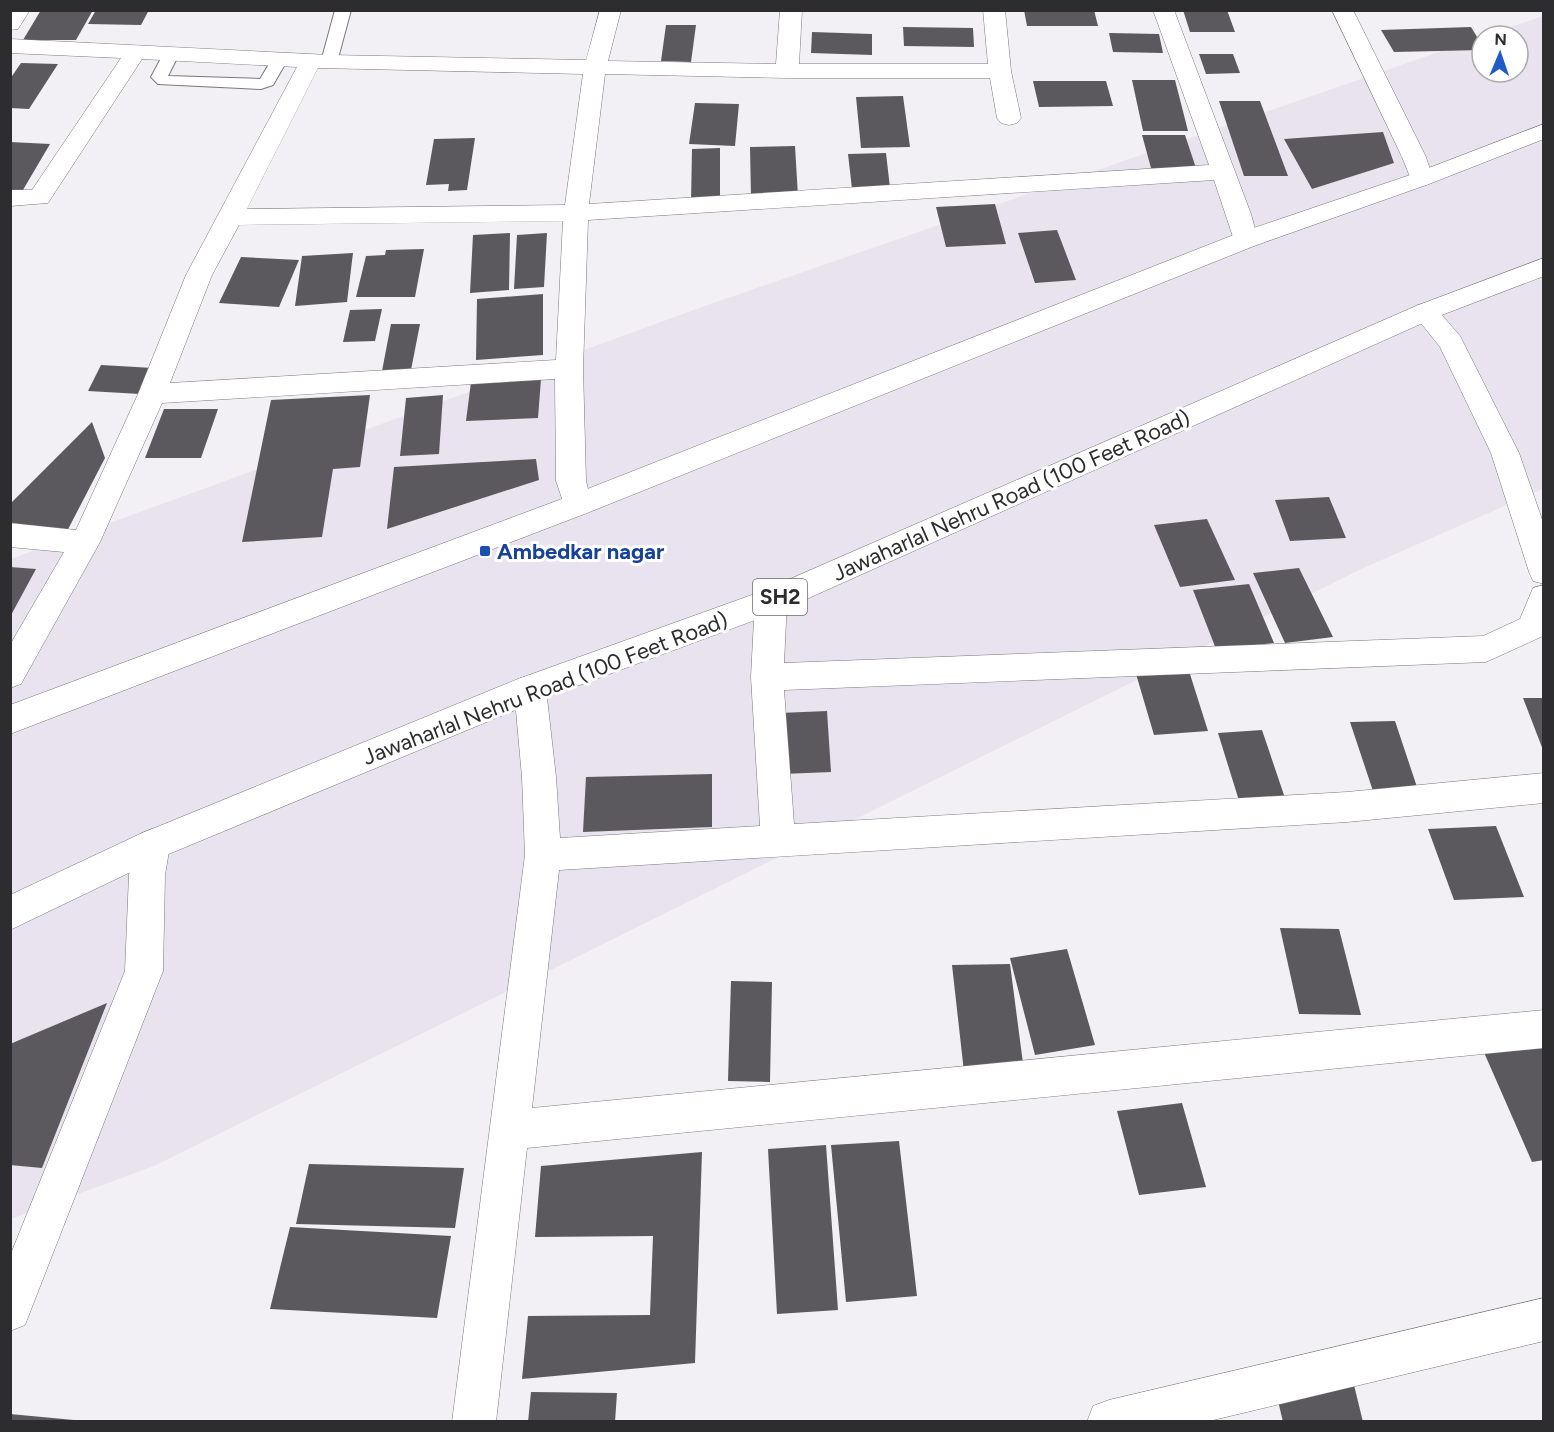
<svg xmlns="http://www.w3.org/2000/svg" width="1554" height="1432" viewBox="0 0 1554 1432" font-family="Figtree,sans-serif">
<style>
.built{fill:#e8e3ee}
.building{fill:#5b595d}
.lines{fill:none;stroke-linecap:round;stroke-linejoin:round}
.service-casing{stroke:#7a787c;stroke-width:2}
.minor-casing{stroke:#7a787c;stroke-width:1}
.primary-casing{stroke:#7a787c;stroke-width:1}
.service{fill:#fff;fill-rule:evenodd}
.minor{fill:#fff;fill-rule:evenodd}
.primary{fill:#fff;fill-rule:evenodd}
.transit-dot{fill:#1a4fb4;stroke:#fff;stroke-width:2}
.labels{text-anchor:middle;stroke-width:6;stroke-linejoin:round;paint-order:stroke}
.shield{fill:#fff;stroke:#6c6b6d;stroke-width:1.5}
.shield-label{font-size:21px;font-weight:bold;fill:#2d2c2e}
.street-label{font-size:22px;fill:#2d2c2e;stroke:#fff}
.transit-label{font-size:22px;font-weight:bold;fill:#164399;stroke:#fff;text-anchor:start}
</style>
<rect width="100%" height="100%" fill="#f2f0f4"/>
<!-- built -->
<path class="built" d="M1543,16V489L1359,570L154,1166L11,1219V559L702,307L1482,37V72H1518V36H1485Z"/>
<!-- building -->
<path class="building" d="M41,10H93L76,40H23Z
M96,10H149L141,25L88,24Z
M1024,10H1094L1098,26H1027Z
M1183,10H1227L1235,32H1190Z
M666,25H696L691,62L661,61Z
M903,27L973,28L974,47L904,46Z
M1471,27L1482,45V50L1394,52L1381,30Z
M812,32L872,34V55L811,53Z
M1109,33L1159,34L1163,53L1113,52Z
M1199,54H1233L1240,73L1206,74Z
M21,63L58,64L29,109L10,108V79Z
M1132,80H1175L1188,131H1143Z
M1033,81H1106L1113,106L1039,107Z
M903,96L910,147L861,148L856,97Z
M1219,101H1260L1288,176H1244Z
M695,103L739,104L735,146L689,144Z
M1383,132L1394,163L1312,189L1284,139Z
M1142,135H1185L1196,168H1151Z
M475,138L467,190L448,191L449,184L426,185L434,139Z
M10,142L50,144L20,195H10Z
M795,146L798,196L751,197L750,147Z
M720,148V202H691L692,149Z
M886,153L890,188L852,189L848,154Z
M995,204L1006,244L946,247L936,207Z
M1057,230L1076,280L1035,283L1018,233Z
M510,233L509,290L470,293L473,235Z
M547,233L544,287L514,289L517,235Z
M424,249L415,297H356L366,256L385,255L386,250Z
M353,253L347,302L295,306L302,256Z
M241,257L299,260L279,307L219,303Z
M543,294V355L476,360L477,299Z
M382,309L375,341L343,342L350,310Z
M391,324H420L411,370L382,371Z
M101,365L153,368L140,394L88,391Z
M541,379L538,418L466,421L471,382Z
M370,395L360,467L333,469L322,537L242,542L271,400Z
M443,395L439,454L400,456L406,398Z
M164,409H218L201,458H145Z
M92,422L105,458L64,537L10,533V504Z
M536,459L539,480L387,529L394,467Z
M1329,497L1346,538L1290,541L1275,500Z
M1207,519L1235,580L1180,587L1154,525Z
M10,567L36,569L10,617Z
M1299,568L1333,637L1285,643L1253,573Z
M1249,584L1274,643L1216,649L1193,590Z
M1189,671L1208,731L1154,735L1136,674Z
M1523,698H1544V750H1543Z
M827,711L831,772L783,774L780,713Z
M1395,721L1418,790L1373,791L1350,722Z
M1262,730L1287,804L1241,807L1218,733Z
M712,774V827L583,832L586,777Z
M1496,826L1524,897L1454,900L1428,829Z
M1280,928L1339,929L1361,1015L1299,1014Z
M1067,949L1095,1045L1035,1055L1010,958Z
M1010,964L1024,1071L964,1072L952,965Z
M731,981L772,982L770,1082L728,1081Z
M107,1003L42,1168L10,1165V1044Z
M1479,1041L1544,1044V1160L1532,1162Z
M1182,1103L1206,1187L1139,1195L1117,1111Z
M899,1141L917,1296L846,1302L831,1145Z
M826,1145L838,1310L777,1314L768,1149Z
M702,1152L695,1363L522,1379L528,1316L650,1315L653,1236L535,1237L541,1166Z
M309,1164L464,1168L455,1228L296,1224Z
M290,1227L451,1236L437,1318L270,1309Z
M1354,1385L1363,1422H1283L1275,1388Z
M531,1392L617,1393L615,1422H528Z
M10,1414L74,1420V1422H10Z"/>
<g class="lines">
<defs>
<path id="service" d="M335,10H351L337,62L329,67L321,62Z
M171,49L179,54L168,76L260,79L274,56L280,54L288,59L273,85L261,89L158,84L151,77L165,51Z"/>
<path id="minor" d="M10,10H30L18,29L10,30Z
M600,10H621L608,61L776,64L780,10H802L799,64H988L983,10H1005L1011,71L1021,118L1017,123L1009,125L1001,123L997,118L990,78H787L605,74L589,204L1209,165L1153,10H1174L1251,214L1258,240L1254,246L1245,248L1236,246L1214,180L588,220L583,369L586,481L592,505L587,513L577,516L567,513L556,481L555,379L162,403L100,542L21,684L10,688V645L64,552L10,547V523L76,530L138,394L186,275L297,67L142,59L48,203L10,206V190H32L121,58L10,53V39L329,55L586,60ZM318,68L583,74L565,205L247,209ZM563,221L556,360L170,383L212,275L239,225Z
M1332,10H1353L1426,157L1433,179L1429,184L1421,186L1413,184L1402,157Z
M1425,303L1434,306L1460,336L1519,453L1544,525V584L1533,581L1529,572L1491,453L1440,347L1412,312L1416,306Z
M1544,585L1543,636L1486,662L784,690L794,824L1347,792L1544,773V803L1347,822L559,870L532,1108L1544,1010V1048L527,1148L496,1422H452L525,855L522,777L514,689L518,679L530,675L542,679L546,689L556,777L560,838L760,826L751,677L755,601L760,592L771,589L782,592L787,601L784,663L1483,636L1520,619L1533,588Z
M152,829L164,834L170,845L165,875L163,971L25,1325L10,1331V1256L125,971L129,875L134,845L140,834Z
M1544,1298V1341L1205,1422H1087L1093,1406L1109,1400Z"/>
<path id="primary" d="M1544,124V139L1429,184L1254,246L587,513L10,734V705L567,497L1236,234L1413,174Z
M1544,258V276L1434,318L782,610L542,699L164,856L10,930V895L140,834L518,679L760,592L1416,306Z"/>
</defs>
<!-- service casing -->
<use href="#service" class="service-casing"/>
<!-- minor casing -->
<use href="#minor" class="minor-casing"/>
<!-- primary casing -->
<use href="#primary" class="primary-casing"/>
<!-- service -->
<use href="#service" class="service"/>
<!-- minor -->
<use href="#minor" class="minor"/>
<!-- primary -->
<use href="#primary" class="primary"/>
</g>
<!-- markers -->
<rect class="transit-dot" x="479" y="545" width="12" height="12" rx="3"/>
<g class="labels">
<!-- shield labels -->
<rect class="shield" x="753" y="579" width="54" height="36" rx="4.5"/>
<g class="shield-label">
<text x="780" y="604">SH2</text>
</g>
<!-- street labels -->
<g class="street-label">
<text transform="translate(1011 495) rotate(-24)" y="8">Jawaharlal Nehru Road (100 Feet Road)</text>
<text transform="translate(545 688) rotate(-21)" y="8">Jawaharlal Nehru Road (100 Feet Road)</text>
</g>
<!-- transit labels -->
<g class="transit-label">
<text x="497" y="559">Ambedkar nagar</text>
</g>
</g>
<!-- border -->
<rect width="1554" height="1432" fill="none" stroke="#2d2c2e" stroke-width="24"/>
<!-- north arrow -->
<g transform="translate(1500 54) rotate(2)"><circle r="28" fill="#ffffff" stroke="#ababab" stroke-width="1.5"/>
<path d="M0-4.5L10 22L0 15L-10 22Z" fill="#225ac7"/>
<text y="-9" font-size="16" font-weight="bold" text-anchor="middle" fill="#2d2c2e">N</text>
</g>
</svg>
